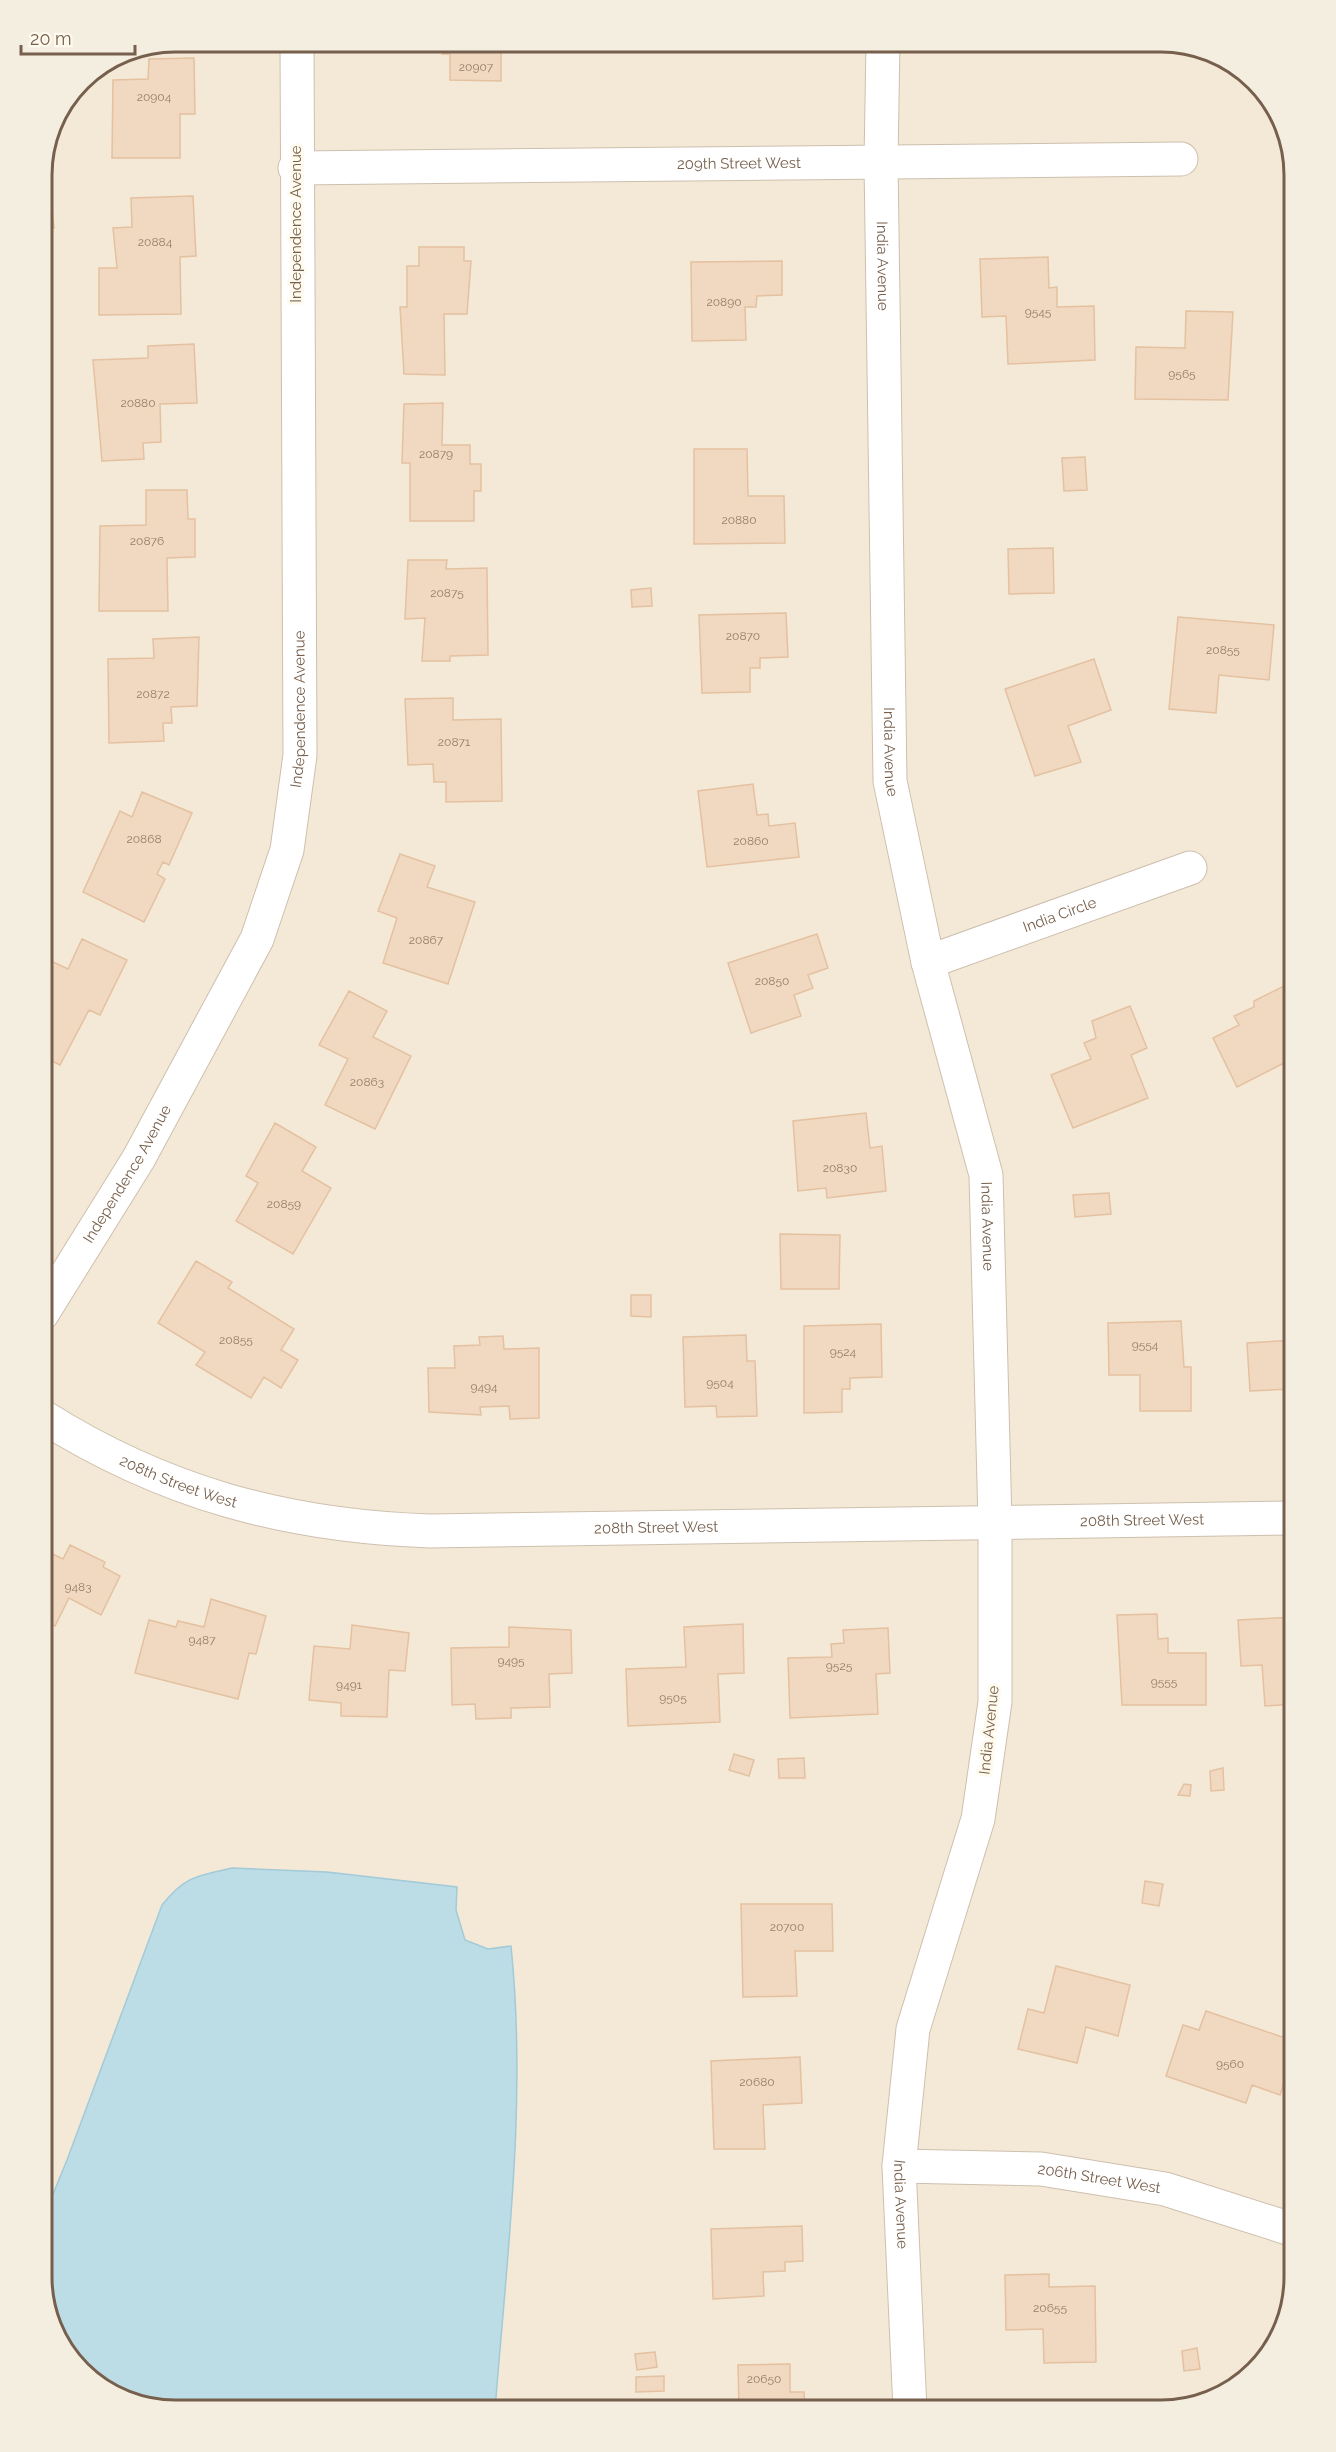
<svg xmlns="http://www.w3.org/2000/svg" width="1336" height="2452" viewBox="0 0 1336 2452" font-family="Raleway,sans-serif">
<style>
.residential{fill:#f4e9d6}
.water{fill:#bcdce6;stroke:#a2cad8;stroke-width:1.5}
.building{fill:#f1d8c0;stroke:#e4c1a0;stroke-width:1.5}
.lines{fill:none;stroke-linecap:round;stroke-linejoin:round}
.minor-casing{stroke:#cebfae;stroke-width:35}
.minor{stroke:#fff;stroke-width:33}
.labels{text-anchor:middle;stroke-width:6;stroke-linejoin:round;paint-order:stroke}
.number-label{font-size:12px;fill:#957d69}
.street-label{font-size:15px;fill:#765f4c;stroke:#fffaee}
.rim{fill:none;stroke:#765f4c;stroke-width:3}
</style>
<rect width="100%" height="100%" fill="#fcf6e8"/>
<!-- residential -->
<path class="residential" d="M176,42H1169L1235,65L1284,124L1294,176V2277L1271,2351L1212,2400L1160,2410H167L101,2387L52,2328L42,2276V167L52,124L81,81L125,52Z"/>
<!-- water -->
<path class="water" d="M232,1868L327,1872L457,1887L456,1910L465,1940L488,1949L511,1946C527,2101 507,2255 495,2410H167L101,2387L52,2328L42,2276V2221L67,2160L162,1905C185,1876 197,1876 232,1868Z"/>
<!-- building -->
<path class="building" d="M442,42H501V81L450,80V54H442Z
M194,58L195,114H180V158H112L113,80L148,79L149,59Z
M193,196L196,256L180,257L181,314L99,315V268H117L113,228L132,227L131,198Z
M52,209L54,228L42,229V210Z
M419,247H464V261H471L467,314H444L445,375L404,374L400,307H407V266H419Z
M1048,257L1049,288L1057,287V307L1094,306L1095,360L1008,364L1006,316L982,317L980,259Z
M782,261V295L757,296L756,307H745L746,340L692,341L691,262Z
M1186,311L1233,312L1228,400L1135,399L1136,347L1185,348Z
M194,344L197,403L160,404L161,442L143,443L144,459L102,461L93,360L148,358V346Z
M443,403L442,445H470V464H481V491H474V521H410V463H402L404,404Z
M694,449H747L748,496H784L785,543L694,544Z
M1085,457L1087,490L1064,491L1062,458Z
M146,490H187L188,519H195V557L167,558L168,611H99L100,526L146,525Z
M1053,548L1054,593L1009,594L1008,549Z
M408,560H447L446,569L487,568L488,655L450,656V661H422L425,618L405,619Z
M651,588L652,606L632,607L631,590Z
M786,613L788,657L760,658V668H750V692L702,693L699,615Z
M1178,617L1274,625L1269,680L1219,675L1216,713L1169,709Z
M199,637L197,706L171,707L172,723H163L164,741L109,743L108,659L154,658L153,639Z
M1094,659L1111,710L1068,726L1081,762L1035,776L1005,689Z
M453,698V720L501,719L502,801L446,802V782H434L433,764L408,765L405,699Z
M753,784L757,815L768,814L769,826L795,823L799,857L707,867L698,791Z
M142,792L192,813L169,865L163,862L157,874L165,879L144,922L83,892L120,811L132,817Z
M400,854L435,866L427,887L475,902L448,984L383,963L397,918L378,911Z
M817,934L828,968L808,975L813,988L794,995L801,1016L751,1033L728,963Z
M82,939L127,960L100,1015L89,1010L60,1065L42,1056V977L51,961L68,969Z
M1292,982L1294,1058L1237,1087L1213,1038L1239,1025L1234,1016L1254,1007V1001Z
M349,991L387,1011L373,1037L411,1056L375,1129L325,1105L348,1059L319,1045Z
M1130,1006L1147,1048L1131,1055L1148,1098L1073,1128L1051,1075L1091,1059L1084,1043L1096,1038L1092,1021Z
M866,1113L870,1148L882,1146L886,1191L827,1198L826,1188L798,1191L793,1121Z
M275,1123L316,1147L302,1171L331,1188L293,1254L236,1221L258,1183L246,1176Z
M1109,1193L1111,1214L1075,1217L1073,1195Z
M780,1234L840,1235L839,1289H781Z
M196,1261L232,1282L228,1288L294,1329L281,1350L298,1360L281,1388L264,1377L251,1398L196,1365L205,1352L158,1323Z
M631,1295H651V1317L631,1316Z
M1181,1321L1184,1367H1191V1411H1140V1375H1109L1108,1323Z
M881,1324L882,1377L850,1378V1389H842V1412L804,1413V1326Z
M746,1335L747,1361H755L757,1416L717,1417L716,1406L685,1407L683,1337Z
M503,1336L504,1349L539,1348V1418L510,1419L509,1406L480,1407L481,1415L429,1412L428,1368H455L454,1346L480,1345L479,1337Z
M1294,1340V1416H1292L1291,1389L1250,1391L1247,1343Z
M70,1545L105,1562L103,1567L120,1576L101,1615L69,1598L55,1626L42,1620V1549L63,1559Z
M211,1599L266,1616L256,1654L249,1653L238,1699L135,1673L149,1620L176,1627L178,1621L204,1627Z
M1157,1614L1158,1639L1168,1638V1653H1206V1705H1122L1117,1615Z
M1294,1617V1704L1265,1706L1262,1665L1241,1666L1238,1620Z
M743,1624L744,1673L718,1674L720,1722L628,1726L626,1669L686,1667L684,1627Z
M352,1625L409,1633L405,1671L389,1670L387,1717L341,1716V1703L309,1700L314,1646L350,1649Z
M509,1627L571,1630L572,1673L549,1674L550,1707L511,1708V1718L476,1719L475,1704L452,1705L451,1648L509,1647Z
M888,1628L890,1673L876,1674L878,1714L790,1718L788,1658L832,1657L831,1644L844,1643L843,1630Z
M734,1754L754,1760L749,1776L729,1770Z
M804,1758L805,1778H779L778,1759Z
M1223,1768L1224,1790L1211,1791L1210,1771Z
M1184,1784L1191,1785L1190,1796L1178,1795Z
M1145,1881L1163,1884L1159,1906L1142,1903Z
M741,1904H832L833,1951H795L797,1996L743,1997Z
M1056,1966L1130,1985L1118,2036L1086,2027L1077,2063L1018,2049L1028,2009L1044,2013Z
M1206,2011L1294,2041V2053L1280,2095L1252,2085L1246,2103L1166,2076L1183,2025L1199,2030Z
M800,2057L802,2103L763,2105L765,2149H714L711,2061Z
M802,2226L803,2261L785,2262V2271L763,2272L764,2296L713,2299L711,2229Z
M1049,2274V2287L1095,2286L1096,2362L1044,2363L1043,2329L1006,2330L1005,2275Z
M1197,2348L1200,2369L1184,2371L1182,2351Z
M655,2352L657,2367L637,2370L635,2354Z
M790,2364V2392H804L805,2410H739L738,2365Z
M664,2376V2391L636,2392V2377Z"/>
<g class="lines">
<defs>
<g id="minor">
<path id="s1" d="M883,42L881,162L890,781L928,962L986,1175L995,1522V1702L978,1819L913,2029L899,2166L910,2410"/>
<path id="s2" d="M295,168L1181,159"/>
<path id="s3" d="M928,962L1190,868"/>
<path id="s4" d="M42,1314L139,1158L257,939L287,850L300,755L297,42"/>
<path id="s5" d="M42,1416C164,1493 286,1526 430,1531L1294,1518"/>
<path id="s6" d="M899,2166L1041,2169L1165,2189L1294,2230"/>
</g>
</defs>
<!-- minor casing -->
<use href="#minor" class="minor-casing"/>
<!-- minor -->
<use href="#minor" class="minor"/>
</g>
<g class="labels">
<!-- number labels -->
<g class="number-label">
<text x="476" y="71">20907</text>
<text x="154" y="101">20904</text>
<text x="155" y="246">20884</text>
<text x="724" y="306">20890</text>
<text x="1038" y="316">9545</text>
<text x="1182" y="378">9565</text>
<text x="138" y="407">20880</text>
<text x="436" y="458">20879</text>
<text x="739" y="524">20880</text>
<text x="147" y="545">20876</text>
<text x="447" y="597">20875</text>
<text x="743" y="640">20870</text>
<text x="1223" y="654">20855</text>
<text x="153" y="698">20872</text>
<text x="454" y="746">20871</text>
<text x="144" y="843">20868</text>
<text x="751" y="845">20860</text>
<text x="426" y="944">20867</text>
<text x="772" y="985">20850</text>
<text x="367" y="1086">20863</text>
<text x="840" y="1172">20830</text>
<text x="284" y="1208">20859</text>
<text x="236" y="1344">20855</text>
<text x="1145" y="1349">9554</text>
<text x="843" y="1356">9524</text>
<text x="720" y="1387">9504</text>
<text x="484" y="1391">9494</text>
<text x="78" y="1591">9483</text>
<text x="202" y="1644">9487</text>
<text x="511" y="1665">9495</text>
<text x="839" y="1670">9525</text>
<text x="1164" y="1686">9555</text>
<text x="349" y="1689">9491</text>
<text x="673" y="1702">9505</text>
<text x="787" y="1931">20700</text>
<text x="1230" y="2068">9560</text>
<text x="757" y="2086">20680</text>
<text x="1050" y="2312">20655</text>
<text x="764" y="2383">20650</text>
</g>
<!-- street labels -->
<g class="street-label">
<text dy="5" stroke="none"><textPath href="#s2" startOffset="444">209th Street West</textPath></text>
<text transform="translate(296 224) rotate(-90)" y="5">Independence Avenue</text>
<text dy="5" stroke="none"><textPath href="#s1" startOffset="224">India Avenue</textPath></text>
<text dy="5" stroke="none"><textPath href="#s4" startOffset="668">Independence Avenue</textPath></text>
<text dy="5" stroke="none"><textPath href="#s1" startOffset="710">India Avenue</textPath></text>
<text dy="5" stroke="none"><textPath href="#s3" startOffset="140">India Circle</textPath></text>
<text dy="5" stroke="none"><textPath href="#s4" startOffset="164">Independence Avenue</textPath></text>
<text dy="5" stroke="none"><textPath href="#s1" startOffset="1196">India Avenue</textPath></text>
<text dy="5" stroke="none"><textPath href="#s5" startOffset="152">208th Street West</textPath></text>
<text dy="5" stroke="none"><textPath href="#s5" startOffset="1122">208th Street West</textPath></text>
<text dy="5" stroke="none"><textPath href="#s5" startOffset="636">208th Street West</textPath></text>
<text transform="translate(989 1730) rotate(-84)" y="5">India Avenue</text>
<text dy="5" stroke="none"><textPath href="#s6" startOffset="201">206th Street West</textPath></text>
<text dy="5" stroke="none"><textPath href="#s1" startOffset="2186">India Avenue</textPath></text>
</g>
</g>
<!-- crop -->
<path d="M0 0H1336V2452H0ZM175 52H1161A123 123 0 0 1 1284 175V2277A123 123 0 0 1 1161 2400H175A123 123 0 0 1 52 2277V175A123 123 0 0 1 175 52Z" fill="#f4eee1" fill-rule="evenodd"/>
<path class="rim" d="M175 52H1161A123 123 0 0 1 1284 175V2277A123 123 0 0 1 1161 2400H175A123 123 0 0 1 52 2277V175A123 123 0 0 1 175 52Z"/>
<!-- scale -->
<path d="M21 45v9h114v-9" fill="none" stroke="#765f4c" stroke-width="3"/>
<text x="30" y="45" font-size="18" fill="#765f4c" stroke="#fffaee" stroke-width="4.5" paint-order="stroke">20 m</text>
</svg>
